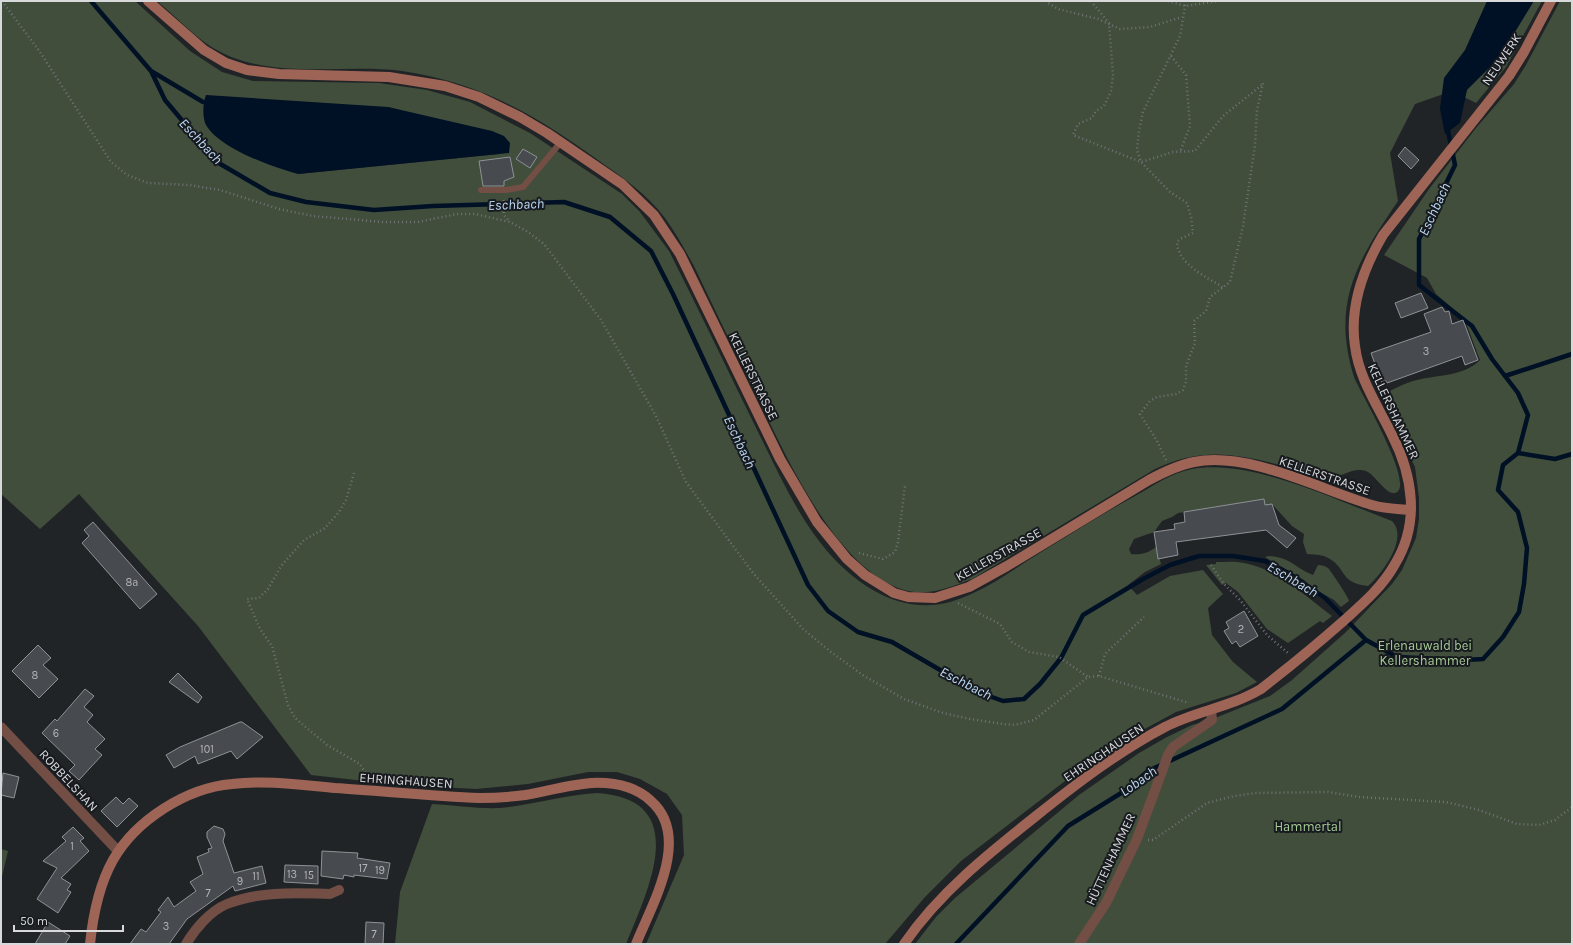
<svg xmlns="http://www.w3.org/2000/svg" width="1573" height="945" viewBox="0 0 1573 945" font-family="Karla,sans-serif">
<style>
.green{fill:#414e3b;fill-rule:evenodd}
.water{fill:#001025}
.lines{fill:none;stroke-linecap:round;stroke-linejoin:round}
.stream{stroke:#001025;stroke-width:4.5}
.building{fill:#474a4e;stroke:#8e9296}
.path{stroke:#717376;stroke-width:2.5;stroke-dasharray:1 3;stroke-linecap:butt}
.lane{stroke:#724e45;stroke-width:6}
.street{stroke:#724e45;stroke-width:10}
.secondary{stroke:#9e6557;stroke-width:10}
.labels{text-anchor:middle;stroke-width:4;stroke-linejoin:round;paint-order:stroke}
.number-label{font-size:11px;fill:#b3b5b8}
.street-label{font-size:13px;fill:#d7d9db;stroke:#171a1e}
.park-label{font-size:13px;fill:#a7cc96;stroke:#171a1e}
.water-label{font-size:14px;font-style:italic;fill:#bcdaf6;stroke:#171a1e}
</style>
<rect width="100%" height="100%" fill="#212427"/>
<!-- green -->
<path class="green" d="M1,1H135L190,51L222,72L253,81L379,83L427,90L470,102L530,133L622,194L640,212L669,251C700,312 729,373 759,434C779,474 798,517 827,551C858,587 902,615 950,602C978,594 1003,577 1027,561C1063,539 1098,516 1135,496C1153,486 1171,473 1192,469C1250,458 1336,500 1392,521C1409,538 1382,574 1368,586C1338,583 1347,566 1326,557C1320,554 1313,555 1307,554L1303,542L1304,534L1292,526L1272,504L1265,505L1264,499L1178,513L1172,517L1162,521L1154,532L1134,539L1129,549L1131,554C1142,555 1148,553 1156,547L1161,564L1145,572L1128,585L1137,595L1170,576L1203,570L1223,594L1208,608L1212,635L1233,662L1257,682L1236,693L1176,712L1128,738L1065,781L961,861L925,897L885,944H646L684,855L682,815L667,794L640,779L617,772H588L528,784L476,789L401,785L311,775L198,626L79,494L40,529L1,494ZM388,107L434,119L499,154L298,174Z
M157,1H1542L1506,67L1476,103L1452,91L1415,104L1390,153L1398,201C1357,261 1331,303 1354,377C1358,389 1421,493 1393,493C1386,493 1375,476 1368,472C1355,465 1340,478 1327,479C1315,480 1301,472 1290,468C1240,454 1204,446 1155,469L972,579C950,587 928,597 904,590C834,568 785,454 755,392C734,350 714,308 694,266C685,250 676,233 665,218C647,194 622,177 598,160C536,115 479,82 402,71C339,63 264,83 207,44C190,32 174,15 157,1Z
M1560,1H1572V944H915L936,917L955,898L1079,795L1139,753L1167,737L1192,725L1210,720L1270,696L1292,680L1346,632L1392,584L1402,570L1416,538L1419,519V498L1415,467L1380,396C1392,390 1404,383 1417,380C1437,375 1465,376 1480,360L1464,318L1436,294L1427,278L1384,255L1429,189L1476,128L1514,84L1526,65Z
M1269,556C1293,558 1294,568 1313,575L1318,565C1322,565 1325,566 1328,568C1331,571 1349,598 1349,601L1341,607L1334,600L1314,589L1304,580L1265,557Z
M1216,562C1225,562 1235,561 1244,563C1280,570 1303,595 1332,616L1323,623L1320,621L1288,643L1267,629L1238,592L1226,583L1222,585L1206,565L1216,564Z
M597,793C693,799 648,890 626,944H395L400,892L432,804C454,805 478,809 500,808C533,805 564,795 597,793Z
M1,849L8,851L1,881Z"/>
<!-- water -->
<path class="water" d="M1487,1H1534L1499,58L1467,90L1460,123L1445,134L1440,109L1444,78L1465,50Z
M206,95L388,107L492,131L504,136L510,143L509,153L298,174C273,167 220,149 206,125C202,117 203,102 206,95Z"/>
<g class="lines">
<!-- stream -->
<path class="stream" d="M91,1L151,71L165,100L217,162L270,193L306,202L374,210L433,206L564,202L610,217L651,251L673,294L808,585L828,611L858,632L892,642L978,692L1003,701L1024,699L1040,684L1061,658L1083,615L1143,579L1170,565L1199,556H1233L1265,561L1290,574L1325,598L1366,640L1397,657L1464,660L1483,659L1503,637L1519,612L1524,584L1527,548L1518,512L1498,490L1503,465L1518,453L1528,415L1518,393L1492,359L1472,326L1419,285V239L1455,165L1447,126
M151,71L203,102
M1505,376L1572,354
M1518,453L1555,459L1572,454
M956,944L1068,826L1126,790L1148,771L1282,709L1366,640"/>
</g>
<!-- building -->
<path class="building" d="M1405,147L1419,160L1411,169L1398,156Z
M523,149L537,157L530,168L516,159Z
M510,157L514,177L504,181V186H483L479,161Z
M1421,293L1428,308L1401,318L1395,303Z
M1442,307L1445,312L1449,311L1452,324L1463,320L1478,360L1465,365L1462,356L1387,383L1386,381L1382,383L1371,353L1431,332L1424,314Z
M1264,499L1265,505L1272,504L1279,525L1296,538L1287,548L1266,530L1176,542L1178,555L1158,559L1154,532L1175,529L1174,524L1185,522L1184,512Z
M93,522L157,594L140,609L82,543L89,536L84,530Z
M1244,611L1258,636L1240,647L1236,641L1232,644L1224,631L1229,628L1226,622Z
M38,645L51,658L43,665L58,679L39,698L12,671Z
M178,673L202,697L198,703L169,682Z
M85,689L94,696L84,707L93,715L87,722L105,739L95,749L102,755L79,780L69,771L75,765L42,733L55,719L57,721Z
M240,722H242L263,737L237,759L231,751L198,764L195,756L174,768L166,755L180,747Z
M3,773L19,777L14,798L1,795Z
M116,797L123,804L129,798L138,806L117,827L101,811Z
M214,826L223,829L225,834L223,841L234,873L262,866L266,883L235,891L233,886L187,919L169,944H130L141,929L146,932L161,912L158,910L168,897L174,907L196,891L190,882L203,874L197,857L209,852L208,849L212,848L207,837V832Z
M73,827L84,838L80,841L89,851L61,878L71,884L67,890L71,892L58,913L37,899L57,868L43,861L66,841L62,837Z
M322,851L358,853L357,858L390,863L387,879L354,875V877L344,875L343,879L321,876Z
M285,865L318,866V884L284,882Z
M48,922L70,936L65,944H35Z
M366,922L384,923L383,944H365Z"/>
<g class="lines">
<!-- path -->
<path class="path" d="M2,1L40,52L111,162L127,175L148,183L189,185L220,190L279,209L313,216L383,222H418L457,214H475L510,222L528,232L544,244L601,320L656,416L686,482L753,573L803,629L831,652L864,676L904,699L943,713L970,719L1003,724L1015,725L1034,720L1088,677L1099,676L1189,703
M1045,1L1058,9L1098,19L1120,29L1150,27L1182,17
M1091,1L1109,23L1113,75L1111,91L1104,106L1096,111L1092,118L1078,124L1073,135L1141,162L1173,152L1195,151L1223,116L1263,84
M1168,1L1186,6L1218,1
M1186,1L1180,36L1143,112L1139,131L1137,150L1141,162L1170,192L1187,203L1191,217L1193,233L1180,239L1177,242C1178,265 1207,277 1224,288
M1171,56L1186,75L1190,126L1180,152
M504,200V215L510,222
M1166,460L1157,441L1140,414L1150,401L1157,397L1176,394L1183,390L1186,382V366L1195,343L1194,321L1206,311L1210,297L1230,282L1243,226L1255,145L1257,110L1263,83
M354,473L346,500L339,512L325,528L304,540L281,566L268,589L259,598L247,599L260,629L272,646L288,705L295,718L327,745L360,764L369,779
M859,553L883,559L895,552L898,542L905,486
M1211,565L1224,584L1240,600L1267,635L1288,653
M958,603L1000,624L1012,642L1029,652L1059,657L1088,677
M1099,676L1105,654L1144,617
M1148,840H1153L1207,803L1234,796L1255,793L1328,792L1359,797L1446,802L1479,810L1517,824L1539,825L1555,820L1572,807"/>
<!-- lane -->
<path class="lane" d="M481,190H506L523,187L561,142"/>
<!-- street -->
<path class="street" d="M1,727L118,851
M186,944C195,929 210,911 227,904C259,891 296,893 330,894L339,890
M1079,944L1106,903L1137,839L1168,755L1173,747L1212,720L1211,710"/>
<!-- secondary -->
<path class="secondary" d="M148,1L204,50L226,63L247,70L279,74L389,77L445,86L479,97L520,117L547,133L622,184L654,215L680,254L780,459L817,522L847,559L865,575L894,593L908,597L935,598L969,587L1007,566L1149,480C1164,472 1178,465 1194,462C1249,451 1321,490 1372,505C1385,509 1399,509 1411,510
M90,944C93,915 99,885 113,860C136,820 186,788 232,784C266,780 301,785 335,788C383,791 431,796 480,798C495,798 510,797 525,795C547,791 569,785 591,783C612,782 635,786 651,801C692,837 652,904 636,944
M904,944C939,893 988,854 1036,816C1076,784 1119,751 1165,727C1196,711 1231,707 1261,689C1288,668 1314,647 1340,624C1360,606 1382,588 1395,564C1420,523 1413,476 1392,435C1378,406 1359,379 1355,346C1349,306 1363,269 1383,235L1509,76L1524,52L1551,1"/>
</g>
<g class="labels">
<!-- number labels -->
<g class="number-label">
<text x="1426" y="355">3</text>
<text x="132" y="586">8a</text>
<text x="1241" y="633">2</text>
<text x="35" y="679">8</text>
<text x="56" y="737">6</text>
<text x="207" y="753">101</text>
<text x="72" y="850">1</text>
<text x="363" y="872">17</text>
<text x="380" y="874">19</text>
<text x="292" y="878">13</text>
<text x="309" y="879">15</text>
<text x="256" y="880">11</text>
<text x="240" y="885">9</text>
<text x="208" y="897">7</text>
<text x="166" y="930">3</text>
<text x="374" y="938">7</text>
</g>
<!-- street labels -->
<g class="street-label">
<text transform="translate(1501 59) rotate(-56)" y="5">NEUWERK</text>
<text transform="translate(754 376) rotate(64)" y="5">KELLERSTRASSE</text>
<text transform="translate(1394 411) rotate(65)" y="5">KELLERSHAMMER</text>
<text transform="translate(1325 475) rotate(19)" y="5">KELLERSTRASSE</text>
<text transform="translate(998 554) rotate(-29)" y="5">KELLERSTRASSE</text>
<text transform="translate(1103 752) rotate(-34)" y="5">EHRINGHAUSEN</text>
<text transform="translate(69 780) rotate(47)" y="5">ROBBELSHAN</text>
<text transform="translate(406 780) rotate(4)" y="5">EHRINGHAUSEN</text>
<text transform="translate(1110 859) rotate(-65)" y="5">HÜTTENHAMMER</text>
</g>
<!-- park labels -->
<g class="park-label">
<text x="1425" y="650">Erlenauwald bei<tspan x="1425" dy="15">Kellershammer</tspan></text>
<text x="1308" y="831">Hammertal</text>
</g>
<!-- water labels -->
<g class="water-label">
<text transform="translate(201 141) rotate(47)" y="5">Eschbach</text>
<text transform="translate(516 204) rotate(-2)" y="5">Eschbach</text>
<text transform="translate(1434 209) rotate(-65)" y="5">Eschbach</text>
<text transform="translate(740 442) rotate(65)" y="5">Eschbach</text>
<text transform="translate(1293 579) rotate(31)" y="5">Eschbach</text>
<text transform="translate(966 683) rotate(27)" y="5">Eschbach</text>
<text transform="translate(1138 781) rotate(-35)" y="5">Lobach</text>
</g>
</g>
<!-- border -->
<rect width="1573" height="945" fill="none" stroke="#d7d9db" stroke-width="4"/>
<!-- scale -->
<path d="M14 925v6h109v-6" fill="none" stroke="#d7d9db" stroke-width="2"/>
<text x="20" y="925" font-size="12" fill="#d7d9db" stroke="#171a1e" stroke-width="3" paint-order="stroke">50 m</text>
</svg>
